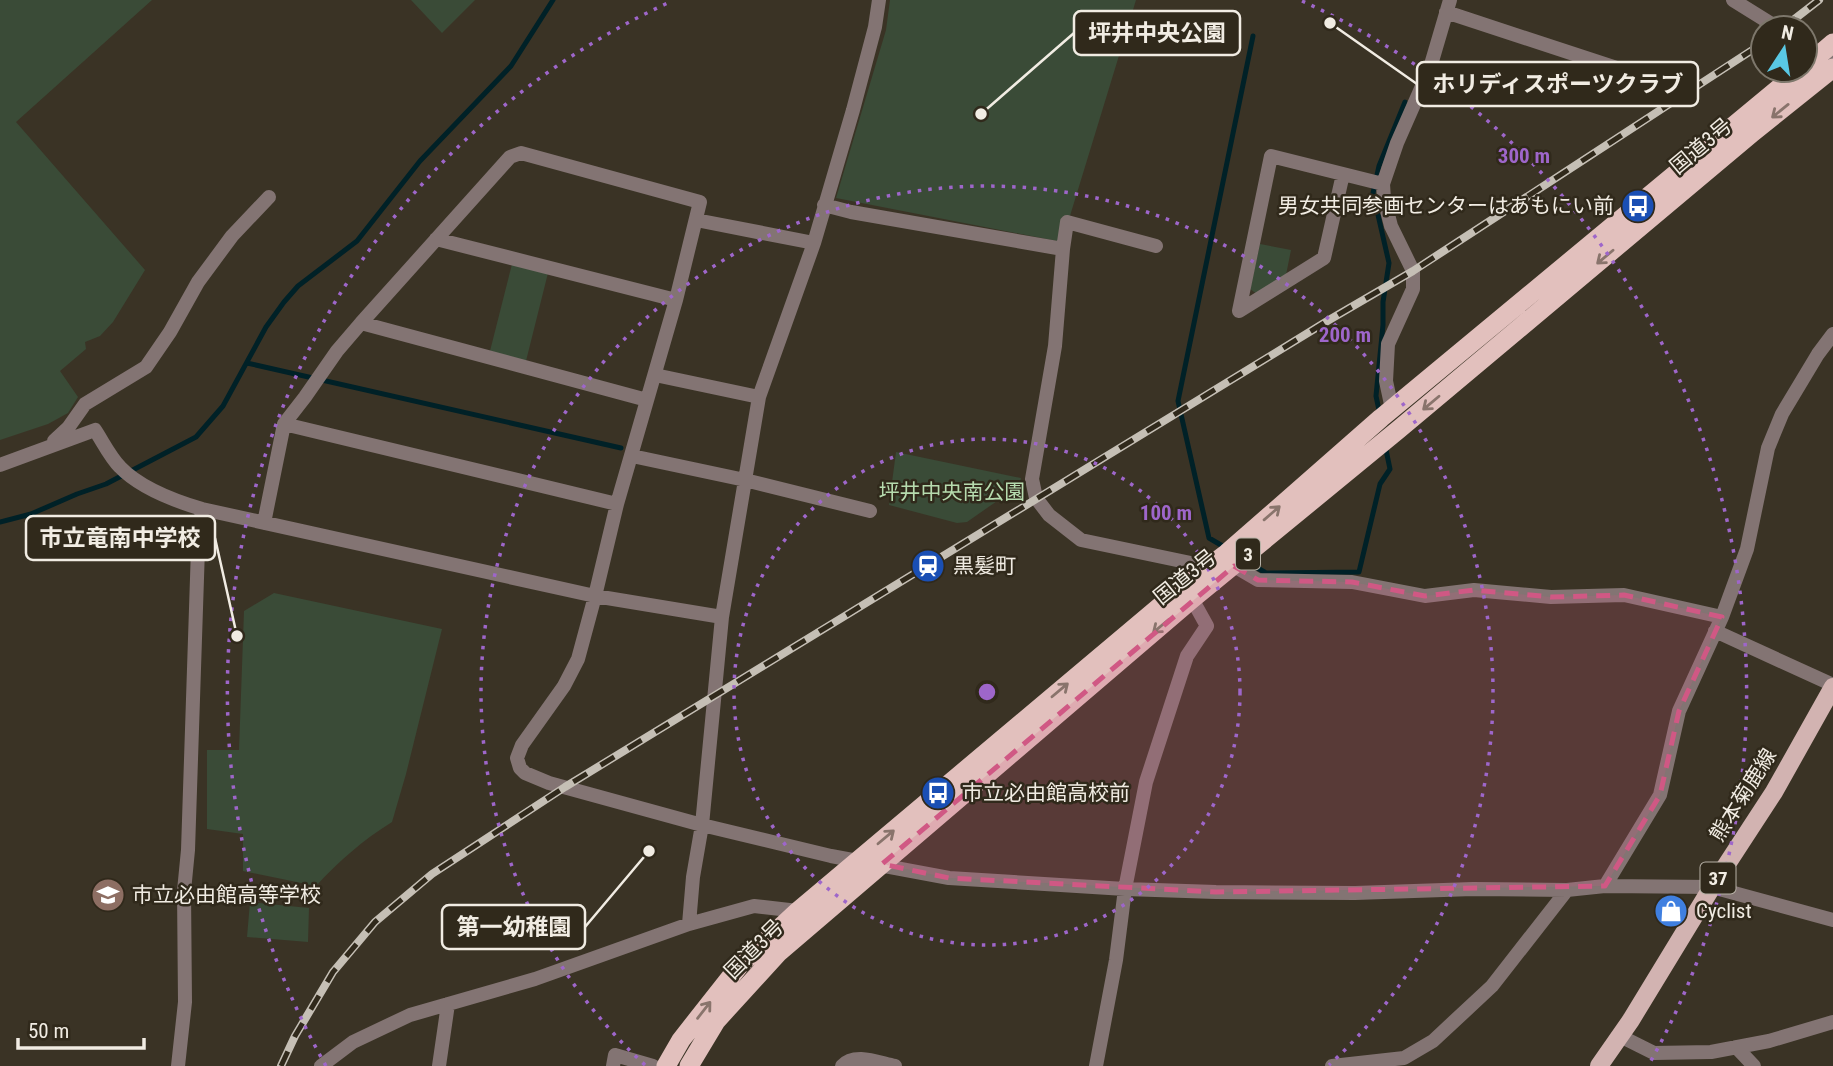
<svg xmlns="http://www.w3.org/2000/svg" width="1833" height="1066" viewBox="0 0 1833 1066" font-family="'Roboto Condensed','Noto Sans JP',sans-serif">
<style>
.green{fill:#3a4b37}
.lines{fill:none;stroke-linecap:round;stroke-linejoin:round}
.stream{stroke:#002127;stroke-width:5}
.minor{stroke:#837473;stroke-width:14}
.primary{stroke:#d2b3b1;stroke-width:18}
.trunk{stroke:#e2c0bd;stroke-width:19}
.rail-casing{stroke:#c5bfb5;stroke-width:8}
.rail{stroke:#30291b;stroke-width:5;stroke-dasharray:16;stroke-linecap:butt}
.oneway{stroke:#89746c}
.marked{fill:#d05884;fill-opacity:0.2;stroke:#d05884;stroke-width:5;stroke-dasharray:14 9;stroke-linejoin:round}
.ring{fill:none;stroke:#9e66ca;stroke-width:3.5;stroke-dasharray:3.5 7}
.labels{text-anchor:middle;stroke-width:5;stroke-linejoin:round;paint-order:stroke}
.shield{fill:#30291b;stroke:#b7b2a7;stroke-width:2}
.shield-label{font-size:19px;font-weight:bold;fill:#f1ece3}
.street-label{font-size:21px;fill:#f1ece3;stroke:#30291b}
.poi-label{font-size:21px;fill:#f1ece3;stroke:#30291b;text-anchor:start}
.park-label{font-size:21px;fill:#b6dbae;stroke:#30291b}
.centre{fill:#9e66ca;stroke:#30291b;stroke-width:3.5}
.ring-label{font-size:21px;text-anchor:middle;font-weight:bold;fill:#9e66ca;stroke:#30291b;stroke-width:5;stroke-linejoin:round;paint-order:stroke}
.leader{fill:none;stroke:#f1ece3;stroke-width:2.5}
.callout-dot{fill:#f1ece3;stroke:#30291b;stroke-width:2.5}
.callout{fill:#30291b;stroke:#f1ece3;stroke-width:2.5}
.callout-label{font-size:23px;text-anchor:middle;font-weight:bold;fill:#f1ece3}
</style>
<rect width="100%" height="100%" fill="#3a3325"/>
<!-- green -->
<path class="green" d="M0,0H152L16,122L145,270L113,322L100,336L85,342L86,349L60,371L78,397L68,413L48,424L0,440Z
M411,0H475L442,33Z
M890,0H1136L1062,242L836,198L886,30Z
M1260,244L1291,250L1286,275L1257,294L1250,289Z
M512,264L548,273L526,361L490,351Z
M896,452L1021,478L1020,485L967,522L957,523L889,505Z
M274,593L442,629L406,774L392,822C363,840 339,861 316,886L243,871V834L207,829V750H239L244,611Z
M250,902L309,908L308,942L247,937Z"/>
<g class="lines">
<!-- stream -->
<path class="stream" d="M247,363L621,448
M1380,415L1376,396L1383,325V302L1389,263L1373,193L1379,166L1405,102
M0,522L31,514L77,494L106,484L196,437L223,406L266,327L284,302L298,286L357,241L420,161L511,66L553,0
M1226,548L1209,538L1178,401L1253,36
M1246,561L1266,573L1359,572L1380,484L1390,469L1385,445"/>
<!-- minor -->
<path class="minor" d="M1733,0L1778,28
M1446,12L1653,80
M1805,45L1833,60
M1343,174L1324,258L1239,311L1271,156L1383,184
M824,205L851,212L1063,249L1055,346L1032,479L1036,498L1049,515L1081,540L1210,567
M696,220L814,243
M436,239L676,300
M1063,249L1067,222L1156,246
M361,323L647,400
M655,375L759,397
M1392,409L1386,381L1388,344L1413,289V271L1391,226L1384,199L1383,184L1397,143L1430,68L1450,0
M284,424L617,504
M54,441L68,428L85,404L146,367L170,332L198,282L232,236L269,197
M632,456L745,480L870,511
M0,465L95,430C103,442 110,457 120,467C140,488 175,501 202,509L595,596L722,617
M264,523L284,424L305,397L337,351L361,323L510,157L521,153L700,202L676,300L617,504L595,596L578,659L564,686L522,745L517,758L520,768L525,773L549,783L702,825L831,856L949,878L1125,889L1216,892L1355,893L1473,889L1567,890L1605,886L1712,887L1833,920
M1234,566L1258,580L1352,582L1425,596L1474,590L1551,597L1624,595L1722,617
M1715,631L1833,685
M1605,886L1660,795L1679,711L1722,617L1747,549L1768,448L1782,414L1818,354L1833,334
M689,924L693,877L702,825L722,617L759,397L814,243L853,110L875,27L879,0
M1620,1036L1654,1053L1711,1052L1769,1041L1833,1022
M1736,1047L1754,1066
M178,1066L185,1002L184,891L188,850L198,548L202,509
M321,1066L353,1042L410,1015L535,979L689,924L754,906L798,911L801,910
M439,1066L448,1004
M613,1066L615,1055L653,1066
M842,1066C855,1052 879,1063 895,1066
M1096,1066L1116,960L1125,889L1146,782L1187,656L1207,626L1192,599
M1332,1066L1404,1058L1433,1041L1492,986L1567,890"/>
<!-- primary -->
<path class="primary" d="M1599,1066L1631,1020L1712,887L1774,792L1833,687"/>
<!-- trunk -->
<path class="trunk" d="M1805,67L1833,43
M666,1066L681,1040L740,965L798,911L1189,582L1227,553L1381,418L1801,70
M689,1066L716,1021L778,953L1192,599L1398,430L1752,133L1833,68"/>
<defs>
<path id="rail" d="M1783,28L1819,0
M281,1066L295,1036L333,972L375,922L432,874L565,787L1329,320L1413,271L1763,43"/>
</defs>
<!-- rail casing -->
<use href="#rail" class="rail-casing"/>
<!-- rail -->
<use href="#rail" class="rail"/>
</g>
<!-- one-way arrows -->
<defs><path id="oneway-shaft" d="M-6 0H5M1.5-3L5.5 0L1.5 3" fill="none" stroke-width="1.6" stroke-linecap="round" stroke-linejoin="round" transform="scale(1.75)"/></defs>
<g class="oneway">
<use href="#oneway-shaft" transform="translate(1780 111) rotate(141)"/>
<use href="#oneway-shaft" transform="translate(1605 257) rotate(140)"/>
<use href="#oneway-shaft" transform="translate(1431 403) rotate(140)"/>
<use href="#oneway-shaft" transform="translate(1272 513) rotate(-41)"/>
<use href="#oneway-shaft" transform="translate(1161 626) rotate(140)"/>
<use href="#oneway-shaft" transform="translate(1060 690) rotate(-40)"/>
<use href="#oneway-shaft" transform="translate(886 837) rotate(-40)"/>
<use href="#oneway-shaft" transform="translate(704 1010) rotate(-52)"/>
</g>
<!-- marked area -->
<path class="marked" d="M1234,566L1258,580L1352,582L1425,596L1474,590L1551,597L1624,595L1722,617L1679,711L1660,795L1605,886L1216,892L949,878L882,864Z"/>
<!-- distance rings -->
<g class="ring">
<circle cx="987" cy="692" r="253"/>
<path d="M645 1065A506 506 0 1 1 1329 1065"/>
<path d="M326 1066A759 759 0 0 1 672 1M1302 1A759 759 0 0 1 1648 1066"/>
</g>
<!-- icons -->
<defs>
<symbol id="bus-disc" viewBox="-11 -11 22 22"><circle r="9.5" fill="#1a4fb4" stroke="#30291b"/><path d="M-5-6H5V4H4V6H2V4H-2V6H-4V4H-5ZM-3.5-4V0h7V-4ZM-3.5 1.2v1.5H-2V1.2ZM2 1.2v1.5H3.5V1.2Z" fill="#fff"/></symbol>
<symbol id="station-disc" viewBox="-11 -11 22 22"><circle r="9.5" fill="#1a4fb4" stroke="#30291b"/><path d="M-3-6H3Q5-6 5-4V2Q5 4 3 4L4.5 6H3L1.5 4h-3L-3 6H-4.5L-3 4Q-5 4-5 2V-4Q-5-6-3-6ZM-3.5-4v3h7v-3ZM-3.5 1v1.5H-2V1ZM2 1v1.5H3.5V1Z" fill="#fff"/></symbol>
<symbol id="school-disc" viewBox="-11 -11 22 22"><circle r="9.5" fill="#8d6e63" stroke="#30291b"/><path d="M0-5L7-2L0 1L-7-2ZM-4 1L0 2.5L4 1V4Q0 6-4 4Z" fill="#fff"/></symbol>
<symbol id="shop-disc" viewBox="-11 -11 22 22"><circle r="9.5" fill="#3f7fe0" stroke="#30291b"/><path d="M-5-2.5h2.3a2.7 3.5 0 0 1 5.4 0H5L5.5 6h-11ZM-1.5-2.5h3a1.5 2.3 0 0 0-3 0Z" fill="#fff"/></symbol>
</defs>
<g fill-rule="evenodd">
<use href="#bus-disc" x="1619" y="187" width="38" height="38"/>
<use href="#station-disc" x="909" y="547" width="38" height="38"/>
<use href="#bus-disc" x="919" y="774" width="38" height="38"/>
<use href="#school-disc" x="89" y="876" width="38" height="38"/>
<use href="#shop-disc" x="1652" y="892" width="38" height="38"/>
</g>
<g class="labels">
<!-- shield labels -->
<g class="shield">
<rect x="1236" y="538.5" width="24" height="31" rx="5"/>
<rect x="1700.5" y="862.5" width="35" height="31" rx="5"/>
</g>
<g class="shield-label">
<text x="1248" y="561">3</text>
<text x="1718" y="885">37</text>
</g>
<!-- street labels -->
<g class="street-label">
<text transform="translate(1701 146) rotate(-40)" y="7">国道3号</text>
<text transform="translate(1185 577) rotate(-39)" y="7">国道3号</text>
<text transform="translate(1743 795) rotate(-58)" y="7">熊本菊鹿線</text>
<text transform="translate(754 949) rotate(-45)" y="7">国道3号</text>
</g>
<!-- poi labels -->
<g class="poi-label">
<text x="1614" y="213" text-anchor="end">男女共同参画センターはあもにい前</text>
<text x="953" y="573">黒髪町</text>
<text x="962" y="800">市立必由館高校前</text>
<text x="132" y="902">市立必由館高等学校</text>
<text x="1696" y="918">Cyclist</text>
</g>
<!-- park labels -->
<g class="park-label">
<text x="952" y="499">坪井中央南公園</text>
</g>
</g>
<circle cx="987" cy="692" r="10" class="centre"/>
<g class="ring-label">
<text x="1524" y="163">300 m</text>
<text x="1345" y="342">200 m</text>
<text x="1166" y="520">100 m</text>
</g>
<!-- callouts -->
<path class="leader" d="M981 114L1074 33M1330 23L1417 84M237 636L215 538M649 851L585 927"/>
<g class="callout-dot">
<circle cx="981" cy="114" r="7"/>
<circle cx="1330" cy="23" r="7"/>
<circle cx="237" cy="636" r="7"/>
<circle cx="649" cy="851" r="7"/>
</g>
<g class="callout">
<rect x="1074" y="11" width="166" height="44" rx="7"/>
<rect x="1417" y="62" width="281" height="44" rx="7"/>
<rect x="26" y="516" width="189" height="44" rx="7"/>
<rect x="442" y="905" width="143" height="44" rx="7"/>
</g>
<g class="callout-label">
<text x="1157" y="41">坪井中央公園</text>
<text x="1558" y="92">ホリディスポーツクラブ</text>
<text x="120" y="546">市立竜南中学校</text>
<text x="514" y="935">第一幼稚園</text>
</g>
<!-- north arrow -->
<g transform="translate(1784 49) rotate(12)"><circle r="33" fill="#30291b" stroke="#7d776b" stroke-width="2"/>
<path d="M0-5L12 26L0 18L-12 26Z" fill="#59c8e4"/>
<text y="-10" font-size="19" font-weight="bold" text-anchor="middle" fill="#f1ece3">N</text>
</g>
<!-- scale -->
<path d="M18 1038v10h126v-10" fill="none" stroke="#f1ece3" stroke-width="3.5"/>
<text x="28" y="1038" font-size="21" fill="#f1ece3" stroke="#30291b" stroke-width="5" paint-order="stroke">50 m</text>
</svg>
